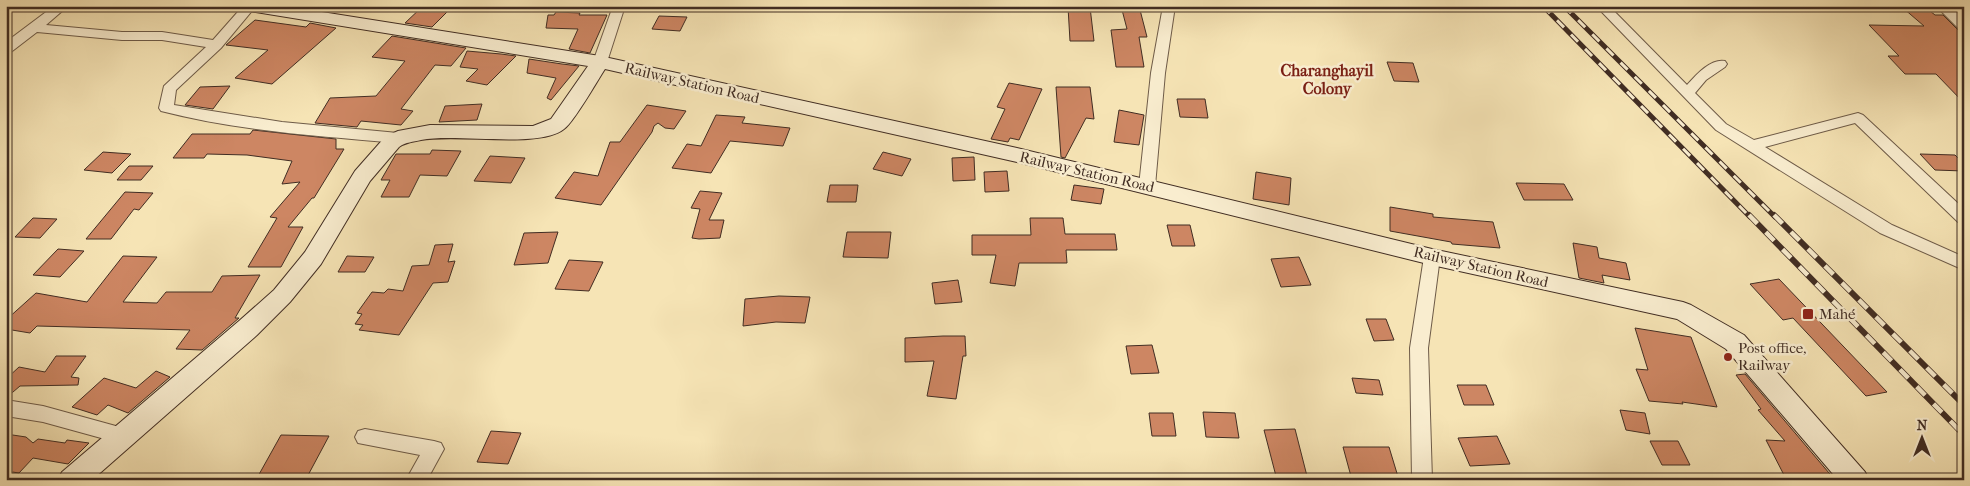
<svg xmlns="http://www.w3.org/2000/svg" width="1970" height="486" viewBox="0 0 1970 486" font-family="'IM FELL French Canon',serif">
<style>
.building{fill:#cd8663;stroke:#412d23}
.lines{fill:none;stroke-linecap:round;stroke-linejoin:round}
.street-casing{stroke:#6e5b48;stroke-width:2}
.secondary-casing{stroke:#412d23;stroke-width:2}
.street{fill:#f9edcf;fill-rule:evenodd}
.secondary{fill:#f9edcf;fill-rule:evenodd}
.rail-far1-casing{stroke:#412d23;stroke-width:5}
.rail-casing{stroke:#412d23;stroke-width:6}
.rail-far1{stroke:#f9edcf;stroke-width:3;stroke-dasharray:10;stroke-linecap:butt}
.rail{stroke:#f9edcf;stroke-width:4.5;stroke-dasharray:12;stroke-linecap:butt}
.poi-dot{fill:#8f2418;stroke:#f9edcf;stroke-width:2}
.labels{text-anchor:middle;stroke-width:5;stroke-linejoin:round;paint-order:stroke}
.street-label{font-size:15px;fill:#412d23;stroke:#f9edcf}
.poi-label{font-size:15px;fill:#412d23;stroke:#f9edcf;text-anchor:start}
.neighbourhood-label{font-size:16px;font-weight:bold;fill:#7a1f14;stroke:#f9edcf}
</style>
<rect width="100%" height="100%" fill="#f6e4b5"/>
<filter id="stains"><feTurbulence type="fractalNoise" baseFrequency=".004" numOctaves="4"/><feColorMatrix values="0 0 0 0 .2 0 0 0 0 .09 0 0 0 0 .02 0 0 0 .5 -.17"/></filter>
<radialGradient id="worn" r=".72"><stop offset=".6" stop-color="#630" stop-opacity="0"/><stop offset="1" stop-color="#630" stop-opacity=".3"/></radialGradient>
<!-- building -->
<path class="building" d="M423,6H453L432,27L405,23Z
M1121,6H1139L1147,37H1139L1144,67H1116L1111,30L1127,29Z
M1068,7H1090L1094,41H1070Z
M1925,7L1935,15H1943L1958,30L1964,32V103L1936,74H1905L1888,56H1899L1869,25L1924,26L1903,8Z
M556,12L580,13L579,15H607L590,53L569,49L578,29L546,28L548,15H554Z
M659,16L687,17L680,31L652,29Z
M255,20L306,27L310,23L336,28L272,84L235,78L268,50L226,45Z
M392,36L466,48L451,66L435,65L401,109L413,111L401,125L361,121L357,127L315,123L330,98L376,96L405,61L372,57Z
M467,51L501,54L516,56L487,85L466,81L478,69L460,67Z
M529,59L562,64L579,66L551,100L547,98L556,78L527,73Z
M1387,62L1413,63L1419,82L1394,81Z
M1009,83L1042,89L1019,140L1010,138L1008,142L991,139L1005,109L997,107Z
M230,86L213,109L185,105L200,87Z
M1056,87H1090L1094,119L1086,118L1065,158L1061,157Z
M1177,99H1205L1208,118L1180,117Z
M482,104L477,120L439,122L445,106Z
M647,105L686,111L674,129L665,128L658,123L654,126L652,132L601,205L555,198L574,172L598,176L610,142H620Z
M1119,110L1144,115L1139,145L1114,142Z
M716,115L745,117L742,123L790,128L783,146L730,141L711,173L672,168L687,144L701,146Z
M253,130L336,139V149H344L314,198H312L288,227H303L281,267H248L277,218L270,217L300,182L282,184L292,161L247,155L207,154L204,158H173L192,134H250Z
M432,150L461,151L447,176L420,175L409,197H381L390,180H381L396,154H430Z
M103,152L131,154L112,173L84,170Z
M883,152L911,159L902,176L873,169Z
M1920,154L1955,155L1964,164V171L1935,170Z
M490,156L525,158L511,183L474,181Z
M974,157L975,180L953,181L952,158Z
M129,166H153L141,180H117Z
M1007,171L1009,191L985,192L984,172Z
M1256,172L1291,178L1289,205L1253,199Z
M1516,183L1564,184L1573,200H1524Z
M830,185H858L856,202H827Z
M1074,185L1104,189L1101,204L1071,200Z
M700,191L722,193L709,220H724L720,238L699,239L692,238L700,209L691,208Z
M125,192L153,193L139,210L134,209L111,239H86Z
M1390,207L1433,214V217L1493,222L1500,248L1452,244L1451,242L1390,231Z
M33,218L57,219L40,238L15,237Z
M1030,218H1063L1065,234H1115L1117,250H1066L1067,263H1019L1015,286L990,283L996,255H972V235H1031Z
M1167,225H1190L1195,246H1172Z
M558,232L548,263L514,265L524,233Z
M847,232H891L888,258L843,257Z
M1573,243L1597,247L1599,258L1626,263L1630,280L1602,275L1604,283L1579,278Z
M453,244L448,262L455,261L448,282L433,283L399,335L359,330L363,325L355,324L362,314L357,313L372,292L384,293L388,289L403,291L412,266L429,265L435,245Z
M58,249L84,251L60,277L33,275Z
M123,256L157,257L123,302L157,303L166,292H212L222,276L260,275L235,318H239L202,350L176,349L190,330L37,326L30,333L6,329V320L36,293L87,302Z
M347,256L374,257L365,272H338Z
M1299,257L1311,285L1281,287L1271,259Z
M569,260L603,262L589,291L555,289Z
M1779,279L1887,392L1866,396L1793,318L1783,320L1750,284Z
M958,280L962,302L935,304L932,283Z
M779,296L810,297L805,323L776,322L743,326L745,299Z
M1366,319H1386L1394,340L1374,341Z
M1635,328L1691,337L1717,407L1682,402L1683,404L1649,401L1636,369L1648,370Z
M943,336H965L966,356H963L956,399L927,396L934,361L905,362V338Z
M1152,345L1159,373L1131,374L1126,346Z
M56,356H86L71,377L79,378L78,385L20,386L6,398V379L19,367L45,372Z
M156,371L170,377L128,413L108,405L97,415L72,407L104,378L136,388Z
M1745,374L1835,480L1785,477L1766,440L1785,441L1758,410L1761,409L1736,375Z
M1352,378L1379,380L1383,395L1356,393Z
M1457,385H1486L1494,405H1464Z
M1620,410L1645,413L1650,434L1626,430Z
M1203,412L1235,413L1239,438L1206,437Z
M1149,413H1173L1176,436H1152Z
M1295,429L1308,480H1277L1264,430Z
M491,431L521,433L508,464L477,462Z
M6,434L26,437L33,443L38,439L65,443L67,440L89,443L68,464L33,458L19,473L6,471Z
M281,435L329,436L306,479L257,478Z
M1497,436L1510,464L1470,466L1458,438Z
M1650,441H1678L1690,465H1662Z
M1343,447H1389L1399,480H1352Z"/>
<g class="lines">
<defs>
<path id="street" d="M54,6H68L46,25L122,32H162L213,40L243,6H256L221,48L176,90L174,105L282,122L398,133L403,135L405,138L403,141L398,143C319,136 238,131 161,111L159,108L164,86L206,47L162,40H122L37,32L11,52L6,53V42Z
M613,6H625L607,62L600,66L595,65L593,62Z
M1163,6H1175L1165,73L1155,186L1152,190L1147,191L1142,190L1139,186L1151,73Z
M1596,6H1609L1687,85C1696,75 1711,58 1725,61L1727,64L1725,67L1706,80L1695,93L1726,124L1754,140L1858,113L1863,115L1964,209V224L1958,222L1855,123L1765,147L1892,225L1964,257V270L1880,233L1716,130Z
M1936,6H1950L1964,19V30L1959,29Z
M1432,251L1438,253L1440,257L1428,348L1432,480H1412L1410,348L1424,257L1426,253Z
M6,400L43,406L123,428L130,430L133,436L130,442L123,444L43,422L6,416Z
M365,429L434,441L441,443L444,449L427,480H406L420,455L358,443L355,437L358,431Z"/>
<path id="secondary" d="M240,6H284L600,56L1017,148L1432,249L1683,302L1691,305L1744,335L1865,472L1869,480H1838L1726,349L1677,319L1432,265L1017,162L605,69C597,81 574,122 564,129C539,149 457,133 421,140C413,142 406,142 399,147L370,181L321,264L290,302L257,335L92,480H58L62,472L239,321L274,290L305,252L355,171L385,137L398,131L430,125L533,126L551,119L588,66L249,11L243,10Z"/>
</defs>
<!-- street casing -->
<use href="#street" class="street-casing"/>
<!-- secondary casing -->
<use href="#secondary" class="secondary-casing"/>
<!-- street -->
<use href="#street" class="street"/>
<!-- secondary -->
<use href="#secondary" class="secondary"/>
<defs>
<path id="rail-far1" d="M1543,6L1750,217
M1564,6L1775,217"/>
<path id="rail" d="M1749,215L1964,435
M1774,215L1964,405"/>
</defs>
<!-- rail-far1 casing -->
<use href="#rail-far1" class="rail-far1-casing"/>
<!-- rail casing -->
<use href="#rail" class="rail-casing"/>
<!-- rail-far1 -->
<use href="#rail-far1" class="rail-far1"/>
<!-- rail -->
<use href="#rail" class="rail"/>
</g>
<!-- markers -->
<g class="poi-dot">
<rect x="1802" y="308" width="12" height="12" rx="2.5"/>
<circle cx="1728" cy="357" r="5"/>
</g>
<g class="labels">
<!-- street labels -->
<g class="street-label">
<text transform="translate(692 83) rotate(13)" y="5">Railway Station Road</text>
<text transform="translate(1087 172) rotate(13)" y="5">Railway Station Road</text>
<text transform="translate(1481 267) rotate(13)" y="5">Railway Station Road</text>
</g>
<!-- poi labels -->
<g class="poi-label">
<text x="1819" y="319">Mahé</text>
<text x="1738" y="353">Post office,<tspan x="1738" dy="17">Railway</tspan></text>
</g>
<!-- neighbourhood labels -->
<g class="neighbourhood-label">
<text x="1327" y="76">Charanghayil<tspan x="1327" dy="18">Colony</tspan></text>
</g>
</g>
<!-- margin -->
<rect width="1970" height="486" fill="none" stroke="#f6e4b5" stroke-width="25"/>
<rect x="8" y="8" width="1955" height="471" fill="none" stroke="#412d23" stroke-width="2.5"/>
<rect x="12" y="12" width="1945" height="461" fill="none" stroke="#412d23"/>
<!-- north arrow -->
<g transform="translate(1922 438)" stroke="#f9edcf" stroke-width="4" paint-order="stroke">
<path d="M0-4L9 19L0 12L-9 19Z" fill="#412d23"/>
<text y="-8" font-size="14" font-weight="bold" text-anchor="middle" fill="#412d23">N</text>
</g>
<rect width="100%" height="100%" filter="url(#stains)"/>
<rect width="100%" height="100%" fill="url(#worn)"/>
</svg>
